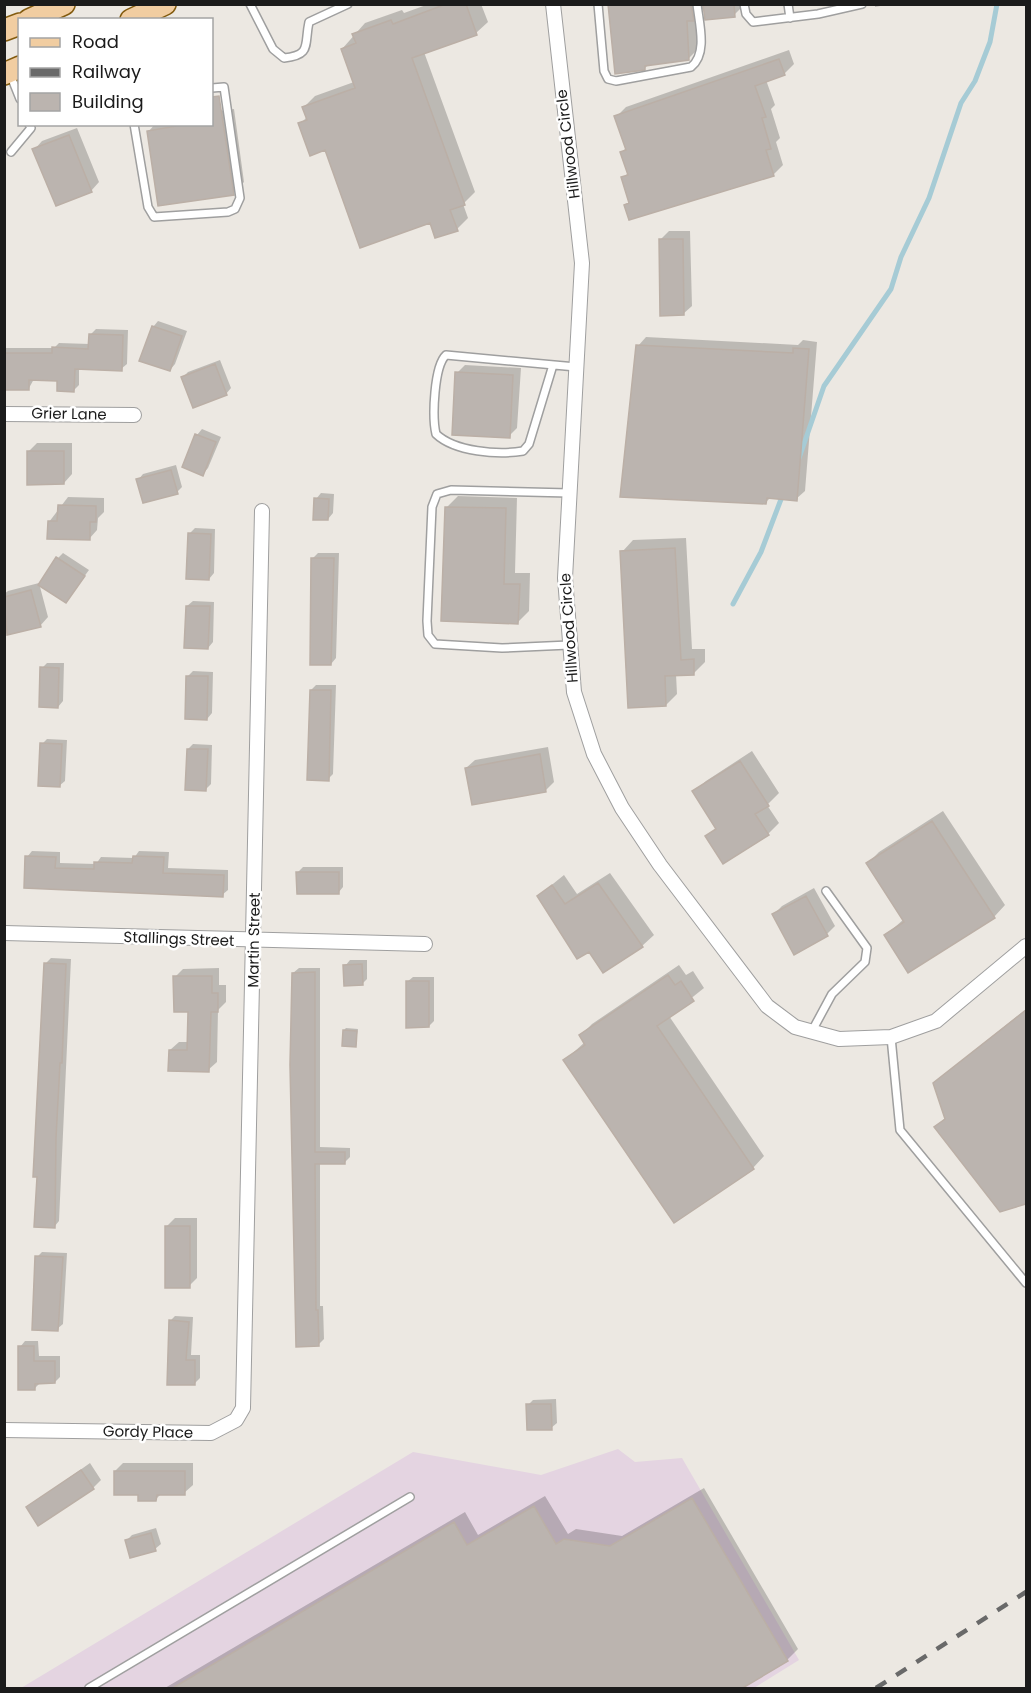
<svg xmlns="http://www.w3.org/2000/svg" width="1031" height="1693" viewBox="0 0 1031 1693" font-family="Poppins,sans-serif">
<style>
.industrial{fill:#e4d4e1}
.shadow{fill:#0003}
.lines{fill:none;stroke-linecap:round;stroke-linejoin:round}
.stream{stroke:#a6cbd5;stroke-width:5}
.building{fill:#bbb4af;stroke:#bbafa6;stroke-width:1.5}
.service-casing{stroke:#9f9f9f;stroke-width:10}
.minor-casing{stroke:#9f9f9f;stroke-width:16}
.primary-casing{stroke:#835b0f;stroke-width:24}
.service{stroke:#fff;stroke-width:7}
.minor{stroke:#fff;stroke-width:14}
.primary{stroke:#f1cda1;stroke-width:21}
.rail{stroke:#696969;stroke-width:4.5;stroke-dasharray:12 12;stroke-linecap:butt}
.labels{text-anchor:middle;stroke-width:5;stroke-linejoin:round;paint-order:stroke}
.street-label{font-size:15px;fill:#1b1b1b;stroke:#fff}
</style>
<rect width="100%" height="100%" fill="#ece8e2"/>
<!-- industrial -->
<path class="industrial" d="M618,1449L635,1462L682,1458L799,1660L754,1688H21L413,1452L541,1475Z"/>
<!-- shadow -->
<path class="shadow" d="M429,4H481L488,22L476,33L424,52L475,192L463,204L468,218L457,229L431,221L326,148L300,124L307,117L304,107L315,96L354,82L342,49L365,23L402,10L404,13Z
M609,4H744V5L734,15L704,8L697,15V50L687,60L649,64L645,68Z
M875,4H891L875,7Z
M789,50L794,64L784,74L766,80L775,105L771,109L780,138L776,142L783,165L773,175L626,205L630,201L623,178L628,173L621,153L627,147L616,117L626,107Z
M234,109L244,182L233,193L149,131L155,124H212V112Z
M77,128L99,182L91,191L34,150L42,141Z
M669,231H690L692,306L683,314L661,239Z
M158,321L187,331L175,364L170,370L153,327Z
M96,329L128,330L127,364L121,369L79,368V385L73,391L58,380L34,379L29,388H4V348H54L59,343L90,344V335Z
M646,337L798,345L803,340L817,342L805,491L796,499L771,497L766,502L638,346Z
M220,360L231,388L226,394L182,378L188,372Z
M465,365L521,368L517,428L509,436L457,373Z
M202,429L221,437L208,468L203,474L184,466L197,435Z
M37,443H72V474L64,483L28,452Z
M176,465L182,487L177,492L138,480L143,474Z
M321,493L334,494L333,513L328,519L316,499Z
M458,496L517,498L515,573H530L529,611L518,622L447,507Z
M68,497L104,498V512L98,518L97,530L89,539L49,522Z
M195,528L215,529L214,573L209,579L189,534Z
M686,538L692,649H705V662L694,673L676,674L677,694L666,705L622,552L633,540Z
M63,553L89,570L66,601L58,558Z
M318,553H339L336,658L331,664L313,558Z
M39,583L48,617L40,626L8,634L4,619V594L8,591Z
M193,601L214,602L213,642L208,648L187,606Z
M47,663H64L63,701L58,707L42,668Z
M193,671L213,672L212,713L207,719L188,676Z
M316,685H336L333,774L328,779L311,690Z
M47,739L67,740L65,781L59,786L42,744Z
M193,744L212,745L211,784L206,789L188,749Z
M548,747L554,782L546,790L473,804L466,768L475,760Z
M752,751L779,793L767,805L779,823L768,834L707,836L717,827L694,792L706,781Z
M943,811L1005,905L994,917L886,935L904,919L868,863L879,852Z
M32,851L60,852V863L96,864L101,857L134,858L139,851L169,852L168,868L228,870V890L222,895L26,886L27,857Z
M303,867H343V887L338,893L298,872Z
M610,873L654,935L642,946L603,971L589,950L538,896L564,875L577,894Z
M814,888L835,926L827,934L795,953L773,915L782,906Z
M51,958L71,959L59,1221L54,1227L45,964Z
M350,960H367V979L362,984L345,966Z
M679,965L686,975L693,971L704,988L669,1016L764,1156L753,1168L675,1221L565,1060L585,1042L581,1035L592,1024Z
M219,968V985H226V1002L218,1010L217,1062L208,1070L170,1050L179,1042H189L190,1010L175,977L183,969Z
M299,968H320V1147L350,1148V1157L345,1162L320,1163V1306H323L324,1339L319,1344L297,1345L293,973Z
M413,977H434V1021L429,1026L407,982Z
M1026,1009V1202L1001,1211L936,1127L946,1117L934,1083Z
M346,1028L358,1029L355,1045L344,1030Z
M175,1218H197V1278L189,1286L167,1226Z
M42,1252L67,1253L63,1324L57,1329L37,1257Z
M175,1316L193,1317L191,1355H200V1378L195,1383L170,1321Z
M25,1341H38L39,1356H60V1377L55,1382L40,1383L35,1388L20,1347Z
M556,1399L557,1423L551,1428L528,1405L533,1400Z
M90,1463L101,1480L93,1488L28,1507Z
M123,1463H193V1485L184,1493H162L156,1499L140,1494L115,1471Z
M704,1488L798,1649L787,1660L738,1688H165L465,1512L478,1535L545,1496L568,1534L576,1529L622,1536Z
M156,1528L161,1544L155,1549L126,1541L132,1535Z"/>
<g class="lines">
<!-- stream -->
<path class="stream" d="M798,461L824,386L891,289L901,257L929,198L961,103L975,81L990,42L997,4
M733,604L761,552L783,494"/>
</g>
<!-- building -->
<path class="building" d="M446,4H466L477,35L412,58L465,205L450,210L458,231L435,238L430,223L360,248L325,150L310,156L298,123L307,120L302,107L355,88L341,49L356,43L352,34L391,20L393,24Z
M608,4H691L694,21H687L689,60L645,66V70L615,74Z
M703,4H734L735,17L705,20Z
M779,59L785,75L755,86L766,117L762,118L771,149L766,150L774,176L629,220L624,205L629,203L621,177L628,175L620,152L626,150L614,116Z
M219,96L234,195L158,206L147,131L188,124H212V97Z
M69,135L92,192L56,206L32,149Z
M659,239H683L684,315L660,316Z
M152,326L182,336L170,371L139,361Z
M89,334L123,335L122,371L75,369L74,392L57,391V381L29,380V390H4V353H52V347L88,349Z
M636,345L793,353V348L809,349L797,501L767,498L766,504L620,497Z
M215,364L227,395L193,408L181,377Z
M455,372L513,375L510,438L452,435Z
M195,434L216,442L203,476L182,467Z
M27,451H64V484L27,485Z
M171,470L178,494L143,503L136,479Z
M314,498L329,499L328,520H313Z
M58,505L96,506V522H90V540L47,539L48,521H57Z
M445,507L506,508L504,584H520L518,624L441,621Z
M188,533L211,534L209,580L186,579Z
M675,548L681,660L694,659V675L665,676L666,706L628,708L620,551Z
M56,557L85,576L66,603L38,585Z
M311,558H334L331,665H310Z
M31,590L41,627L7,635L4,597Z
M186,606H210L208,649L184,648Z
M40,667L59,668L58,708L39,707Z
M186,676H208L207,720L185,719Z
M310,690H331L329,781L307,780Z
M40,743L62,744L60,787L38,786Z
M187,749H208L206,791L185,790Z
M540,754L546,792L472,805L465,768Z
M740,761L769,806L755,814L769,835L723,864L705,836L716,829L692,791Z
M932,821L995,918L908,973L884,935L904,922L866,863Z
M25,856L56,857L55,868L94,869V862L132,863L133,856L164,857L163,873L224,875L223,897L24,888Z
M296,872H339V894H297Z
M598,883L643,947L603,973L589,952L577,959L537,896L552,885L565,904Z
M806,896L828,936L794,955L772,914Z
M44,963L66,964L62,1063H60L56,1138L55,1228L34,1227L37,1177H33Z
M362,964L363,985L344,986L343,965Z
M315,972V1152H345V1164H315L316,1310H318L319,1346L296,1347L290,1065L292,973Z
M668,975L675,985L681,981L694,1001L657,1026L754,1169L674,1223L563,1060L585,1045L579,1035Z
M173,976H212V993H218V1012H211L209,1072L168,1071L169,1050H187L188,1012H174Z
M406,981H429V1027L406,1028Z
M1026,1010V1204L1000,1212L934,1127L945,1119L933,1083Z
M343,1030L357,1031L356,1047L342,1046Z
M165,1226H190V1288H165Z
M35,1256L63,1257L58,1331L32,1330Z
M169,1320L189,1322L186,1360H195V1385H167Z
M18,1346H34V1361H55V1383L35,1384V1390H18Z
M526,1404H551L552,1430H527Z
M81,1470L94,1489L38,1526L26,1507Z
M114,1471H185V1495H157L156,1501H138V1495H114Z
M692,1498L788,1661L741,1689H171L454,1522L467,1545L534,1506L556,1544L564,1539L610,1546Z
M151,1533L156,1551L130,1558L125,1540Z"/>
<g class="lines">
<defs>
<path id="service" d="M250,4L273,49L284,58C312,55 304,45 309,22L348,4
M598,4L604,71L608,79L616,81L691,67C708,54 699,23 697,4
M744,4L746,14L753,22L818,14L862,4
M788,4L790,18
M10,74L20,99
M134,124L148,207L154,217L228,212L235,209L240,198L224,87L212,88
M11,152L31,128L29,124
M553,365L529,444L523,451C498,455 455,452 436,434C432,417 434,366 446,355L576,367
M569,493L451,490L437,494L432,507L427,621L428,635L435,644L502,648L569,645
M812,1031L832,994L865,962L867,948L826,891
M891,1037L900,1130L1026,1283
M89,1688L410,1497"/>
<path id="minor" d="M553,4L582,263L565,578L574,692L594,754L622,808L660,865L767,1006L795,1027L839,1039L891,1037L936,1021L1026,946
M4,414L134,415
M4,933L425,944
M4,1430L211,1433L236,1420L243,1408L262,511"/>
<path id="primary" d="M29,20L64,4
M131,20L165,4
M4,30L20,24
M4,74L20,67"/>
</defs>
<!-- service casing -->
<use href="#service" class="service-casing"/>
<!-- minor casing -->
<use href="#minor" class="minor-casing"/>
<!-- primary casing -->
<use href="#primary" class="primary-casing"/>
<!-- service -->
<use href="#service" class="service"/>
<!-- minor -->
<use href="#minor" class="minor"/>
<!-- primary -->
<use href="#primary" class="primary"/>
<!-- rail -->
<path class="rail" d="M876,1688L1026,1592"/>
</g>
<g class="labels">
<!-- street labels -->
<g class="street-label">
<text transform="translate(568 144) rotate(-97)" y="5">Hillwood Circle</text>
<text transform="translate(69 414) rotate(1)" y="5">Grier Lane</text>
<text transform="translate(569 628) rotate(-94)" y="5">Hillwood Circle</text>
<text transform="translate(179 939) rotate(2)" y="5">Stallings Street</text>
<text transform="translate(254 940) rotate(-89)" y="5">Martin Street</text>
<text transform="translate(148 1432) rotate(1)" y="5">Gordy Place</text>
</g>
</g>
<!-- border -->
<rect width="1031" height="1693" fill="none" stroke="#1b1b1b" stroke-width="12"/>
<!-- legend -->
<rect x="18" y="18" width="195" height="108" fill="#ffffff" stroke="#a4a4a4" stroke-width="1.5"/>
<rect x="30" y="38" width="30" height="9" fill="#f1cda1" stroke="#a4a4a4" stroke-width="1.5"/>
<text x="72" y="48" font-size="18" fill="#1b1b1b">Road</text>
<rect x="30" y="68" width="30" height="9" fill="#696969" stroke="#a4a4a4" stroke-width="1.5"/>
<text x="72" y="78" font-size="18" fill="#1b1b1b">Railway</text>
<rect x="30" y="93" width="30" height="18" fill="#bbb4af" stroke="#a4a4a4" stroke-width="1.5"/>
<text x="72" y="108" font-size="18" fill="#1b1b1b">Building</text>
</svg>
